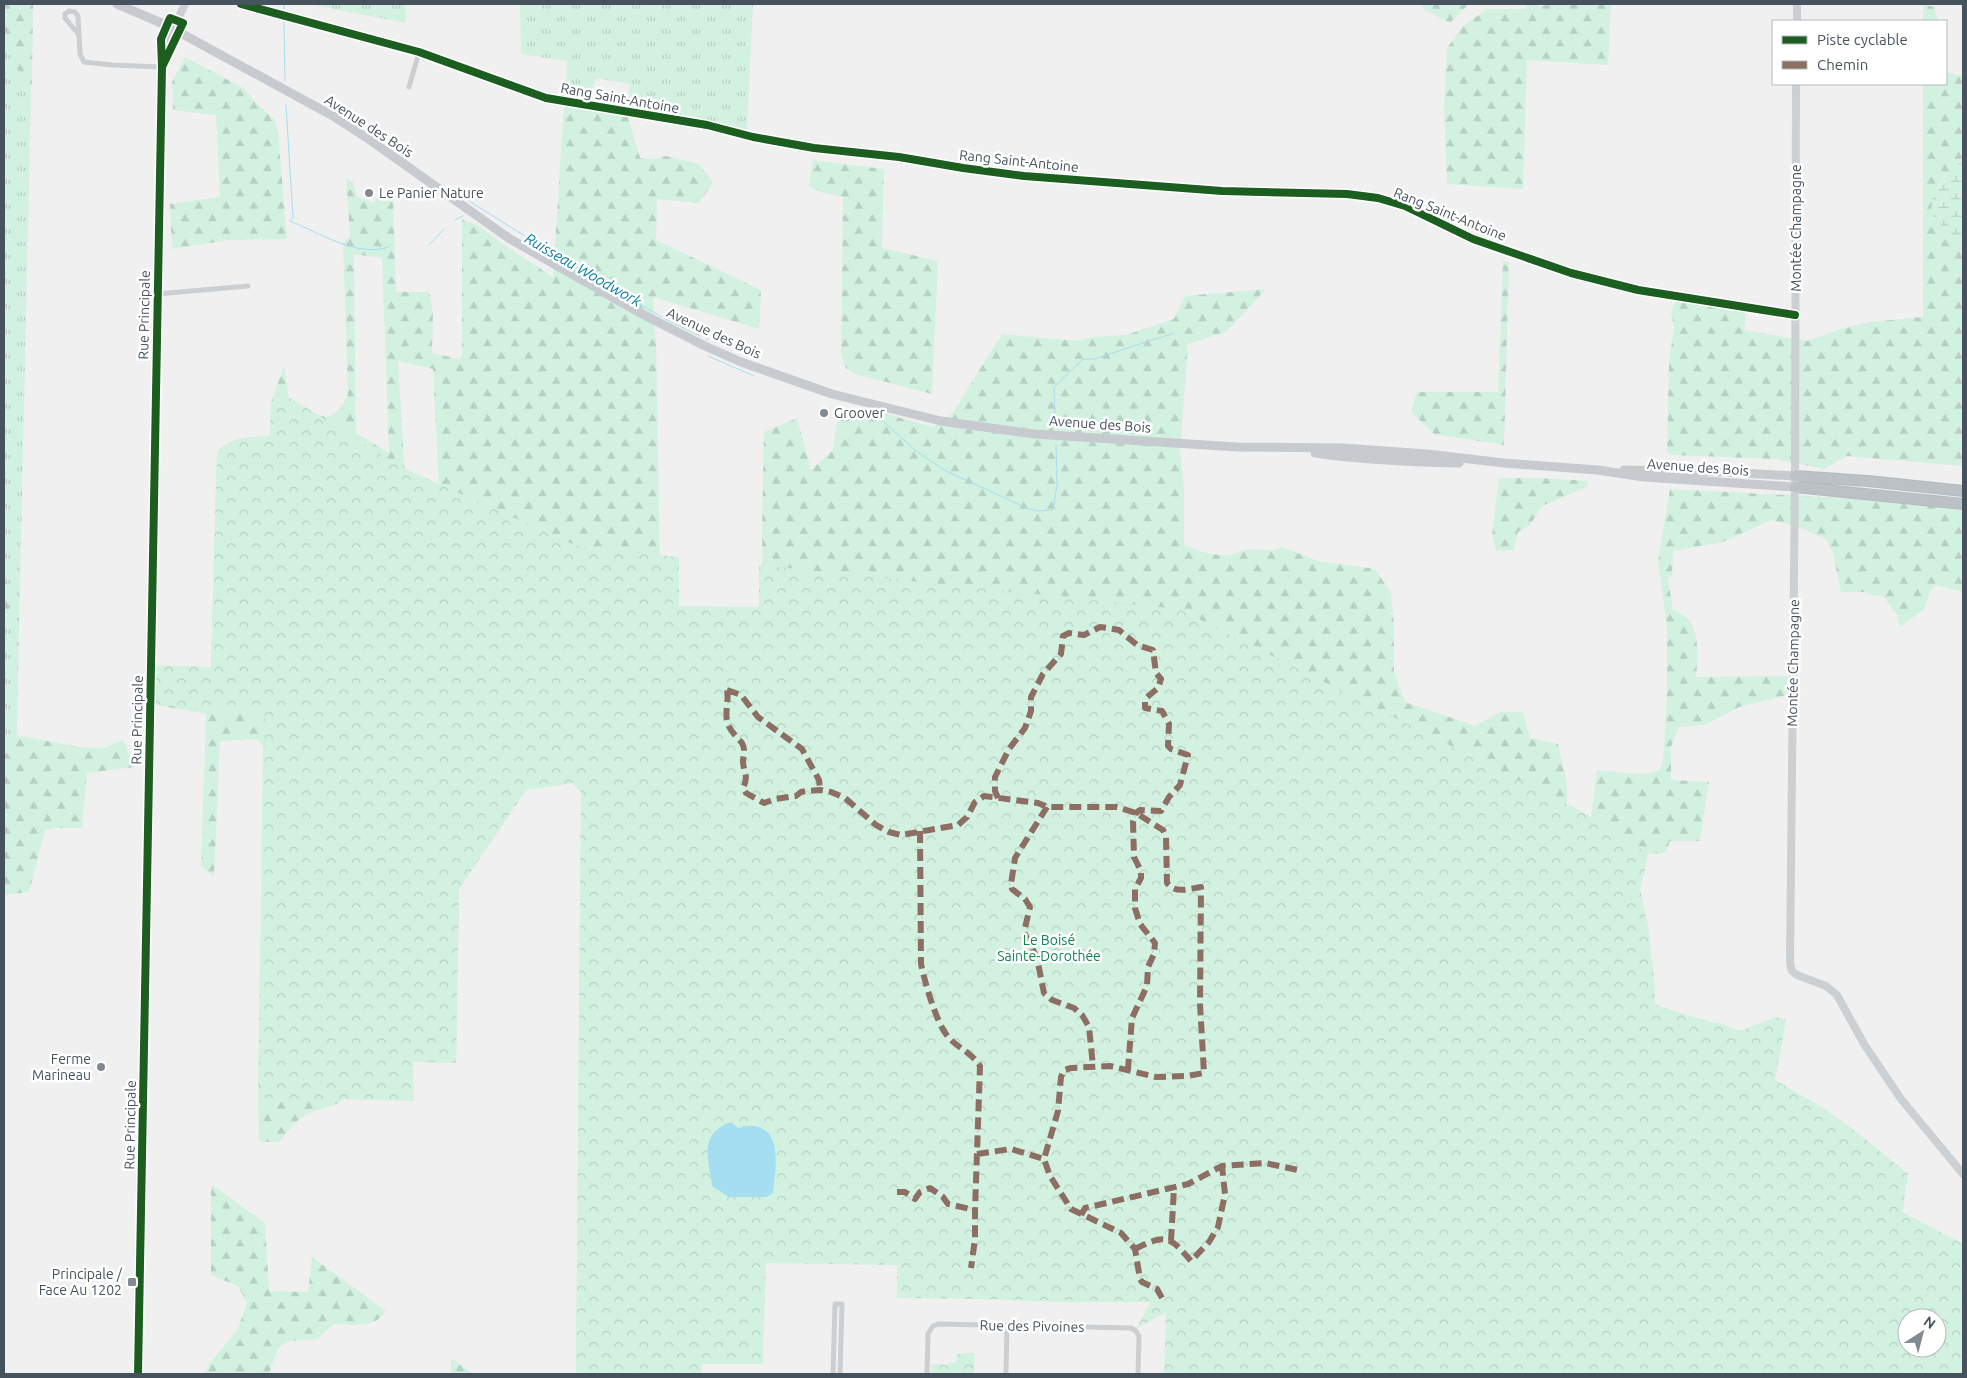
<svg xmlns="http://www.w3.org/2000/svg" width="1967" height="1378" viewBox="0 0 1967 1378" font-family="Ubuntu,sans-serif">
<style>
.grass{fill:url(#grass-tufts)}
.forest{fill:url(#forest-firs);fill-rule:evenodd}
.wetland{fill:url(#wetland-marsh)}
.park{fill:url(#park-crowns);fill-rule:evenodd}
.water{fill:#a6def1}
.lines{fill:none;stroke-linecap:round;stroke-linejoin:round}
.stream{stroke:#a6def1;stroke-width:1}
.highway-casing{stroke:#b4bac0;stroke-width:12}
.street{stroke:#cccfd1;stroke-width:5}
.secondary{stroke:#cdd0d3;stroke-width:8}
.primary{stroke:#c7cbcf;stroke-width:9}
.highway{stroke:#bcc1c6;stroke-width:10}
.quiet{stroke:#8d6e63;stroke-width:6;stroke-dasharray:12 6;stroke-linecap:butt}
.cycleway-casing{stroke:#fff;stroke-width:11}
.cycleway{stroke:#1b5e20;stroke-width:8}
.poi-dot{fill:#828991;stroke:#fff;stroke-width:2}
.labels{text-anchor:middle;stroke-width:5;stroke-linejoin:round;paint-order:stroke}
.street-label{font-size:14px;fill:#46525e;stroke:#fff}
.poi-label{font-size:14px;fill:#46525e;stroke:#fff;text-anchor:start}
.park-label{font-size:14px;fill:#118650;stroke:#fff}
.water-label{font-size:15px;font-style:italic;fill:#047ca5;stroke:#fff}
</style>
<defs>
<pattern id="grass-tufts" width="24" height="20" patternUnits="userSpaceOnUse" patternTransform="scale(1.25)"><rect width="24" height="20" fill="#d3f1e0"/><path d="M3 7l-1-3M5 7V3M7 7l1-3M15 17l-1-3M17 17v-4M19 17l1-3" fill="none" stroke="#b6d1c3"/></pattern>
<pattern id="forest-firs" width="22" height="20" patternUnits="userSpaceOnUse" patternTransform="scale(1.25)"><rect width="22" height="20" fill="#d3f1e0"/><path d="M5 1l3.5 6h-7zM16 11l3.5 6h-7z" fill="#b6d1c3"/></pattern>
<pattern id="wetland-marsh" width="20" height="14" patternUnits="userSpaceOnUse" patternTransform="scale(1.25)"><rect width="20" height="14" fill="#d3f1e0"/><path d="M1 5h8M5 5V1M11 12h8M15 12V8" fill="none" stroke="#b6d1c3"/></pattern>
<pattern id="park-crowns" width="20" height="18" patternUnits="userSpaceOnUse" patternTransform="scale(1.25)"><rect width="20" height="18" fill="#d3f1e0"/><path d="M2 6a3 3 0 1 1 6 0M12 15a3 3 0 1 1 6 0" fill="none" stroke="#b6d1c3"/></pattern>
</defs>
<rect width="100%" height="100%" fill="#f1f0f0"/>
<!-- grass -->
<path class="grass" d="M4,4H33L16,768L4,770Z
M308,4H405L406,23Z
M520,4H753L747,131L627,103L630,84L596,78L591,97L566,89L567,61L521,54Z"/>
<!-- forest -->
<path class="forest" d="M4,4H33L32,85L24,80L21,76L16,58L8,36L4,31Z
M1423,4H1469L1450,23L1423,9Z
M1526,4H1537L1538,6L1558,4H1611L1608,65L1527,60L1523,189L1447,184L1444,107L1447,48L1463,26L1487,9H1526Z
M1923,4L1934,7L1938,21H1923Z
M185,57L245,89L258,105L274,119L278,133L287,239L229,240L172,249L170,204L220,197L216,115L173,110L172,82Z
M1946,72L1963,76V160L1943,178L1936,189C1942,212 1941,231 1963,244V466L1847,456L1824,469L1775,459L1673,455L1667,452L1669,362L1674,327L1671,312L1676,300L1746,310L1744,330L1807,341L1844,328L1870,322L1923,317V84H1946Z
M564,105L628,117L640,158L652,159L666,156L699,164L713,182L699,203L657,199L656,240L761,290L759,329L653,297L654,326L656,340L661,616L763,612L762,533L764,432L797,418L811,470L833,450L837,421L869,409L933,427L952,414L1002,334L1076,341L1093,337L1126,335L1174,319L1185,296L1266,289L1226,332L1188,344L1180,452L1184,487V544C1198,552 1216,557 1233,554C1239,552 1245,549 1252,549C1262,549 1273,553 1282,547L1318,561L1375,569L1391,593L1394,625V672L1405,702L1475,726L1500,712H1523L1530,738L1558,744L1567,783V804L1591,817L1597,770C1609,771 1648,777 1657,771C1661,769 1661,765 1663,761L1667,696V627L1658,561L1670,489L1903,501L1963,511V592L1935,585L1930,592L1924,609L1900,627L1897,615L1883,596L1872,595L1866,592H1841L1833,553L1826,539L1801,528L1771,520L1723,542L1673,551L1672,575L1668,579L1673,610C1702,618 1698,653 1696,677L1787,676V695L1739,707L1704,725L1679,727L1671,747V780L1709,782L1700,841H1670L1665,853L1648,854L1640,890L1648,926L1654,977L1655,1005L1660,1006L1677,1020L1719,1023L1740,1031L1776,1017L1786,1020L1775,1080L1823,1108L1855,1131L1908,1174L1902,1212L1963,1244V1374L1169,1302H1058L900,1296L907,1095L576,1374L581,792L573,783L526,790L459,889L456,1063L413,1062L414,1101L344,1099C336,1107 315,1109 304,1116C294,1122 287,1133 279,1142H263L259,1140L258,1096L263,745L257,739L220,741L214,877L201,866L206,714L152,704L211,667L217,452C230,436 252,437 270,436L271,403L284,366L289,399C314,415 332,431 348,394L343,242L350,237L346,178L353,182L357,196L373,203L378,196H393L396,292H429L433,313L432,352L436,354L459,359L462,355V219L479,226L504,245L553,277ZM354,254L382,258L389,453L356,433ZM398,361L433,369L439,492L405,478ZM1907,1318H1937V1348H1907Z
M813,160L884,169L882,248L938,261L932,394L855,374L846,368L841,354L843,197L823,193L809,186Z
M1503,261L1509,262L1504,445L1434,434L1411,412L1417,392H1498Z
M1499,478H1540L1588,481L1587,487L1542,506L1530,525L1518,532L1514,550L1496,551L1492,535Z
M4,582L8,583L12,594L4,628Z
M17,735L79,747L103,748L123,740L135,767L87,773L82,828H55L45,830L29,892L4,895V756L13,749Z
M211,1184L265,1223L269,1291L308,1292L312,1257L386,1311C375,1329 353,1324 334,1324L318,1339L289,1341L278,1348L269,1374H204L209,1364L238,1329L247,1303L238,1286L211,1275Z
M451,1359L454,1360L473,1374H451Z"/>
<!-- wetland -->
<path class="wetland" d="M1963,160V244C1956,240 1951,234 1945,228C1943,225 1938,223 1936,220C1921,199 1948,171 1963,160Z"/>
<!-- park -->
<path class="park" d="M275,391L294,400L399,466L577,546L679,557V606L759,607V565L1179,609L1592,817L1648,854L1640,890L1648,926L1654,977L1655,1005L1740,1031L1776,1017L1786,1020L1775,1080L1823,1108L1855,1131L1908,1174L1902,1212L1963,1244V1374H1164L1166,1312L1138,1328L1137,1327L1151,1301L897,1298V1265L766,1263L763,1364H702L701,1374H576L581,792L573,783L526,790L459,889L456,1063L413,1062L412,1100L258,1098L265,712L211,710L153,704L154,665L211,667L217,452C230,436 251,437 270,436L271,403ZM1907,1318H1937V1348H1907Z
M963,1353H975L974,1374H931V1364L947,1365L956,1362V1355Z"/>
<!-- water -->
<path class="water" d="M728,1123H732L738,1128C743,1127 750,1125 754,1126C784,1130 775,1173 773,1193L767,1197H729L712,1186C709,1158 698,1137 728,1123Z"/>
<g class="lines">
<!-- stream -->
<path class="stream" d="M284,11V4
M284,20L285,81
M286,105L293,217L290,221C320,233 357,258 389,247
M469,201L584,273L671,322L700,336
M455,220L463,216
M429,245L444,229
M706,339L708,340
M708,356L754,376
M876,415L915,450L944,470L1029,509L1040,511L1053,510L1057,485L1056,445
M1055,418L1054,387L1083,359H1094L1174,333"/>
<defs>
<path id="highway" d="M1795,476L1868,481L1963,491
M1795,487L1963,504"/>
</defs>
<!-- highway casing -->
<use href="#highway" class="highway-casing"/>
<!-- street -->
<path class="street" d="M79,35L65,18V14L69,11L75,12L78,16L80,54L84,62L112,65L162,67
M409,87L419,52
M157,294L248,286
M833,1374L835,1304H842L840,1374
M927,1374L928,1334L933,1326L938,1324L1131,1328L1136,1331L1139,1336L1138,1374
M1006,1374L1007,1325"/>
<!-- secondary -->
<path class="secondary" d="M241,4L419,52L546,98L707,125L753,137L814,148L899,157L963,168L1024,176L1222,191L1347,194L1378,198L1405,206L1473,239L1571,273L1638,290L1795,315
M1797,21V4
M1796,84L1795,476L1790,963L1792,971L1797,975L1826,986L1837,995L1864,1044L1901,1099L1963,1174
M138,1374L162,73L165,46L185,4"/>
<!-- primary -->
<path class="primary" d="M117,4L166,25L333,116L370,140L510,239L644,315L705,346L741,362L832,394L941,421L1034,434L1237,447L1343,448L1427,454L1504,463L1598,470L1644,477L1795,487
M1315,453C1363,460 1411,462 1459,463
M1624,470L1724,472L1795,476"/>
<!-- highway -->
<use href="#highway" class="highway"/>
<!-- quiet -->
<path class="quiet" d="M727,690C729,700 725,711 727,721C729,730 736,736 742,743C746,750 743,755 743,762C744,774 749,776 743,788L746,793L764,803L775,799L796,796L801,792L807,791L820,790L831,792L845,798L876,825L889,832L901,835L958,825L967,817L975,802L984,796L1038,803L1047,807H1117L1136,813L1163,830L1166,837L1167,883C1175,894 1188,889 1201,887L1200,1004L1204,1073L1187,1076L1156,1077L1110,1066L1071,1068L1064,1070L1061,1077L1058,1111L1044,1159L1050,1176L1071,1209L1121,1233L1135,1249L1140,1279L1142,1282L1157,1289L1162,1298L1160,1303
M727,690L741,695L758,717L802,749L819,780L820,790
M998,798L995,791V777L1009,749L1025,728L1031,711V697L1043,674L1061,654L1063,636L1069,633L1084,635L1100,627L1108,628L1119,630L1137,645L1153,650L1156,673L1161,679L1158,688L1145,699V708L1162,711L1169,724L1168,746L1171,749L1188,755L1180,785L1169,797L1161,811L1140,810L1136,813L1133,822L1134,857L1141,871V878L1135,889V908L1140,924L1155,943L1154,954L1148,967L1147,986L1132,1018L1128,1069
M1047,807L1015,858L1011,884L1012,889L1025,899L1030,907L1024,932L1037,958L1044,993L1052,1000L1074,1008L1082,1015L1089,1027L1093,1066
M920,831L921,964C925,983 936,1022 948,1037C958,1048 972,1053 980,1066L975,1210V1239L971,1268
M977,1154L1011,1149L1044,1159
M897,1192H905L915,1199L920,1192L930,1188L943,1197L948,1204L975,1210
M1081,1215L1085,1208L1188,1184L1222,1166L1265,1163L1298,1170
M1171,1241L1174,1188
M1135,1249C1165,1234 1169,1235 1191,1261L1209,1242L1218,1227L1225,1194L1222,1166"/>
<defs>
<path id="cycleway" d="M241,4L419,52L546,98L707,125L753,137L814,148L899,157L963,168L1024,176L1222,191L1347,194L1378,198L1405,206L1473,239L1571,273L1638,290L1795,315
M138,1374L162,67L161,39L170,18L183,23L162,67"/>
</defs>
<!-- cycleway casing -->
<use href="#cycleway" class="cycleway-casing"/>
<!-- cycleway -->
<use href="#cycleway" class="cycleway"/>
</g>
<!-- markers -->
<g class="poi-dot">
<circle cx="369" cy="193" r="5"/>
<circle cx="824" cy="413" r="5"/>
<circle cx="101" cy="1067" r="5"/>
<rect x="127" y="1277" width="10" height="10" rx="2.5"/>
</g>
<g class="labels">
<!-- street labels -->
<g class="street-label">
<text transform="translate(620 98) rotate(10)" y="5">Rang Saint-Antoine</text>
<text transform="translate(369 126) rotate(33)" y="5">Avenue des Bois</text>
<text transform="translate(1019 161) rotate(6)" y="5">Rang Saint-Antoine</text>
<text transform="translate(1450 214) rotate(22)" y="5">Rang Saint-Antoine</text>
<text transform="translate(1796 228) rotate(-90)" y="5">Montée Champagne</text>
<text transform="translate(144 315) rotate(-89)" y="5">Rue Principale</text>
<text transform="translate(714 333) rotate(25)" y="5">Avenue des Bois</text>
<text transform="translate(1100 424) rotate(4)" y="5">Avenue des Bois</text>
<text transform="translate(1698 467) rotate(4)" y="5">Avenue des Bois</text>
<text transform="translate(1793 663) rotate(-89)" y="5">Montée Champagne</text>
<text transform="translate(137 720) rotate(-89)" y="5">Rue Principale</text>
<text transform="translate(130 1125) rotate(-89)" y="5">Rue Principale</text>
<text transform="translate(1032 1326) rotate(1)" y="5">Rue des Pivoines</text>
</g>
<!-- poi labels -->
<g class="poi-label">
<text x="379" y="198">Le Panier Nature</text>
<text x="834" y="418">Groover</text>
<text x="91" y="1064" text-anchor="end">Ferme<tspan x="91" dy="16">Marineau</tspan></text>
<text x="122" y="1279" text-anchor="end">Principale /<tspan x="122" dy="16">Face Au 1202</tspan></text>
</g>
<!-- park labels -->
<g class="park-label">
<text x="1049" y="945">Le Boisé<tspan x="1049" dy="16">Sainte-Dorothée</tspan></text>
</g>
<!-- water labels -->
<g class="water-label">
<text transform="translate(583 270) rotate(30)" y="5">Ruisseau Woodwork</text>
</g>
</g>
<!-- border -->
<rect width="1967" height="1378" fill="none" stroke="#46525e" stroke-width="10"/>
<!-- legend -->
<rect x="1772" y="20" width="175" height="65" fill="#ffffff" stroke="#b5babf"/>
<rect x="1782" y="36" width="25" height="8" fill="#1b5e20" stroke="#b5babf"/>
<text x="1817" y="45" font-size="15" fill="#46525e">Piste cyclable</text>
<rect x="1782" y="61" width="25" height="8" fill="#8d6e63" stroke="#b5babf"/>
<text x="1817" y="70" font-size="15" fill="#46525e">Chemin</text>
<!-- north arrow -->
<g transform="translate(1922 1333) rotate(36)"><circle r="24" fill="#ffffff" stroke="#b5babf"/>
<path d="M0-4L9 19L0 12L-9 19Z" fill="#828991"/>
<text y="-8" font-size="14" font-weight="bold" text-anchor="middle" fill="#46525e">N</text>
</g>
</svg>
